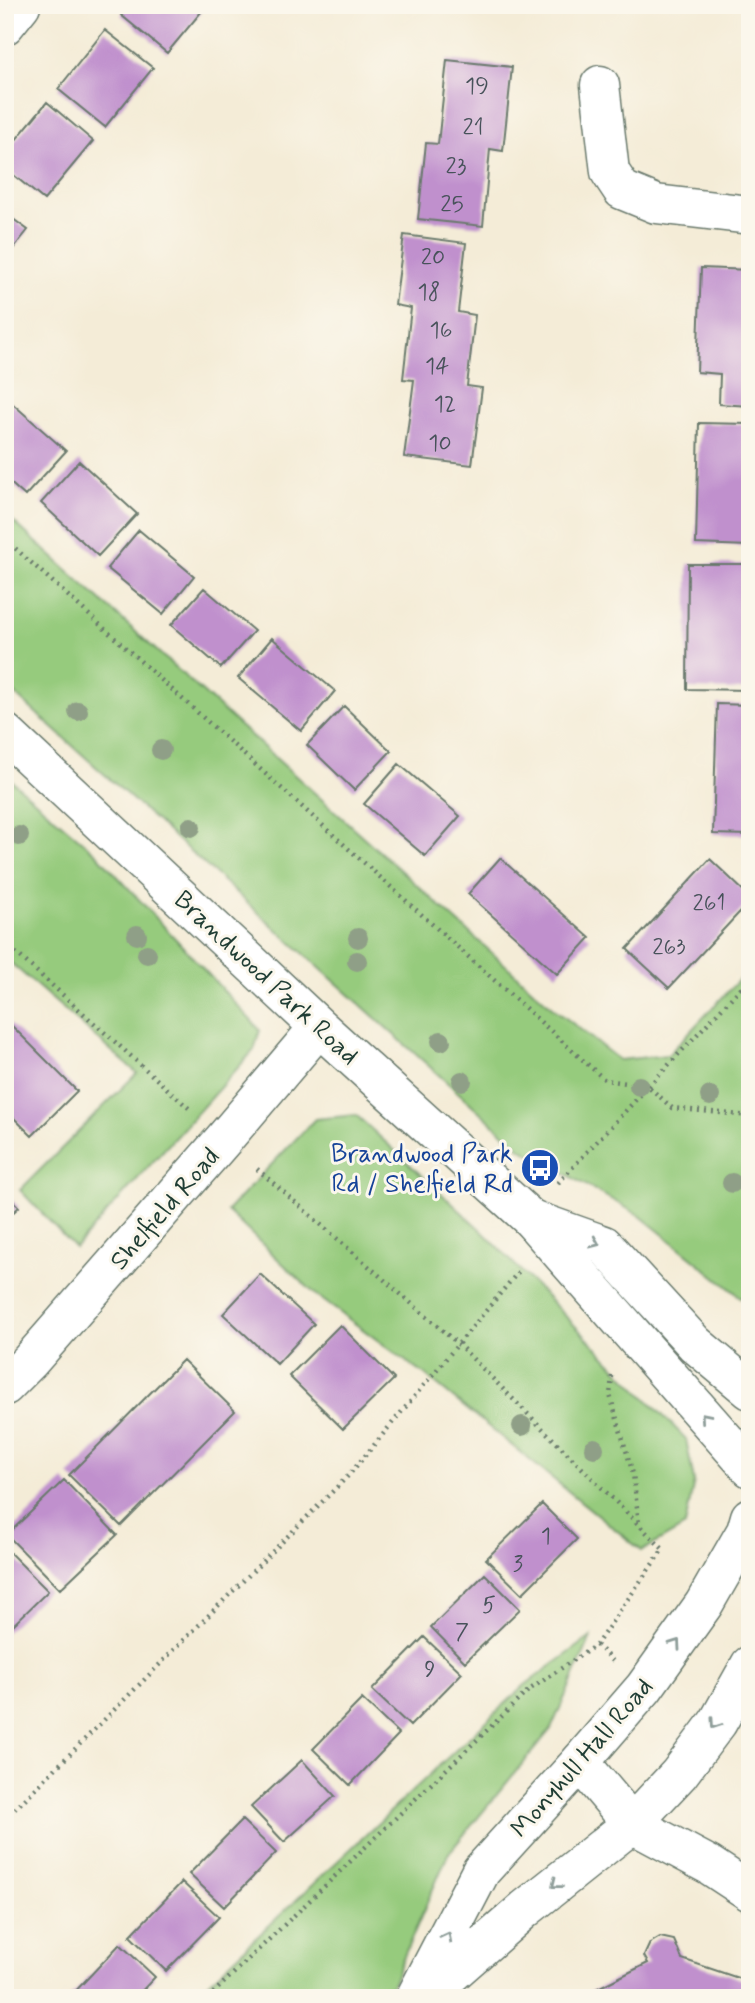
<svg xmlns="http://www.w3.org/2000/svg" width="755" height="2003" viewBox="0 0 755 2003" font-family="Mynerve,sans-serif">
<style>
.green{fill:#96cb7d;stroke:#5a8458;stroke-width:2}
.building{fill:#c090cd}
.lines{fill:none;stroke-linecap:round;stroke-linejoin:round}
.minor-casing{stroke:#6a7a6d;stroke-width:41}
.tertiary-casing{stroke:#6a7a6d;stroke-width:41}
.path{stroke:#6a7a6d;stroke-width:4.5;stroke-dasharray:2 5;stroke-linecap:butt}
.minor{stroke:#fff;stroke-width:38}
.tertiary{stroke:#fff;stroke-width:38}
.tree{fill:#8f9f87}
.oneway{stroke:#8f9e9a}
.labels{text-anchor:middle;stroke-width:6;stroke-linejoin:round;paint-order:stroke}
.number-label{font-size:23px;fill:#47525a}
.street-label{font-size:26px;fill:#1f3d34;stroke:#fbf7ec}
.transit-label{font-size:26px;fill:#164399;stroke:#fbf7ec;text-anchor:end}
</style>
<rect width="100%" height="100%" fill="#fbf7ec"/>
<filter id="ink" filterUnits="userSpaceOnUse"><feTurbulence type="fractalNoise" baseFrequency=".0143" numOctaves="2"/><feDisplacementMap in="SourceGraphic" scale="14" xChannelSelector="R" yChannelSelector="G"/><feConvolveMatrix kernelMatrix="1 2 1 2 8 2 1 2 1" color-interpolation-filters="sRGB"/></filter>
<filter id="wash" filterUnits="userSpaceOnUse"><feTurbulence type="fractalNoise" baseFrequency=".00686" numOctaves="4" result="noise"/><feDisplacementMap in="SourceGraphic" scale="28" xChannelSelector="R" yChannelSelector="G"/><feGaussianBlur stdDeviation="1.57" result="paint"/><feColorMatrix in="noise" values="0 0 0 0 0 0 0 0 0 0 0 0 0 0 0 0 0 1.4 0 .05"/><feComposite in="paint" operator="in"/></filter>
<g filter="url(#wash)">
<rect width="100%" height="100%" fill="#f4ecd7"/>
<!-- green -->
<path class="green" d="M5,514L552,1007L619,1060L668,1055L750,968V1299H743L639,1215L520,1148L5,685Z
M5,775L97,854L260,1030L254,1050L75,1248L20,1190L137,1073L5,958Z
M356,1115L481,1230L686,1439L694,1481L685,1526L642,1551L425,1375L316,1295L227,1211L315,1119Z
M591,1637L551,1729L448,1854L386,1998H192L525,1685Z"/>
<g id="blocks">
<!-- building -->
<path class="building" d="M128,5H207L167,53L121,15Z
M105,30L153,68L105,127L58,89Z
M447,60L512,67L503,151L490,149L483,226L418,219L426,143L438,144Z
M47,102L93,141L44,200L5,168V153Z
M5,213L28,230L5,259Z
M404,235L466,243L458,312L475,315L467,386L482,388L472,465L404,457L414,380L403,379L411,308L395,305Z
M701,268L750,270V406L719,404L720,374L697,372Z
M5,397L66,451L25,496L5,478Z
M699,423L750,424V546L696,544Z
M79,461L137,514L98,556L41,503Z
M139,530L194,576L163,614L107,568Z
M688,564H750V690L687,689Z
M204,588L254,631L221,668L171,625Z
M272,638L335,691L301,731L238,678Z
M717,704L750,705V835L713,834Z
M344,706L391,751L354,790L307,745Z
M399,764L460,816L425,856L364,804Z
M500,858L590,938L557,974L468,894Z
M710,859L750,897V901L669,988L627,949Z
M5,1019L77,1091L32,1136L5,1109Z
M5,1193L19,1207L5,1220Z
M260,1274L314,1324L277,1364L223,1314Z
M340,1325L394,1379L343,1429L289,1376Z
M183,1360L235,1411L121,1526L69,1475Z
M64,1480L117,1535L60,1589L7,1535Z
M542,1504L577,1539L522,1594L486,1559Z
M5,1548L48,1591L5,1633Z
M485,1574L520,1609L465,1662L431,1627Z
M424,1637L462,1673L410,1726L372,1690Z
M362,1699L399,1734L350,1785L313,1749Z
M302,1760L335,1796L284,1842L251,1807Z
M242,1820L276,1853L224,1907L189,1874Z
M182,1882L219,1917L166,1971L130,1936Z
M660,1937L674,1940L682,1959L750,1982V1998H578L648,1963L644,1956L650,1943Z
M120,1944L155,1977L135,1998H69Z"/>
</g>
</g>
<g filter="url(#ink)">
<use href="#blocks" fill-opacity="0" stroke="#6a7a6d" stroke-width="2"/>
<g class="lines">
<defs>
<path id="minor" d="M5,25L21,5
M600,85L610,172L622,190L656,204L750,215
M5,733L319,1027L531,1219L750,1468
M5,1386L30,1361L224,1139L319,1027
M580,1762L632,1824L709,1865L750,1892"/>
<path id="tertiary" d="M531,1219L604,1245L695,1344L750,1390
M426,1996L525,1909L632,1824L679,1774L718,1722L750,1665
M415,1998L481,1871L580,1762L644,1688L704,1604L746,1531L750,1517"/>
</defs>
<!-- minor casing -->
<use href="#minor" class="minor-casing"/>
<!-- tertiary casing -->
<use href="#tertiary" class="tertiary-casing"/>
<!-- path -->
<path class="path" d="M5,539L605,1080L648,1086L672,1108L750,1116
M5,943L192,1111
M558,1183L750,978
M612,1376L610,1395L633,1474L639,1524
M596,1645L613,1661
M5,1819L349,1475L519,1271
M208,1998L529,1690L596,1645L663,1549L458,1344L256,1168"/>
<!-- minor -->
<use href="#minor" class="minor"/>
<!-- tertiary -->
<use href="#tertiary" class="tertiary"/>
</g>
<!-- trees -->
<g class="tree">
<circle cx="78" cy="711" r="10"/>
<circle cx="161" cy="750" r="10"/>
<circle cx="191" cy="827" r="10"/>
<circle cx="19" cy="836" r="10"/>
<circle cx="137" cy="935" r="10"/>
<circle cx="358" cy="938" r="10"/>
<circle cx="147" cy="954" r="10"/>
<circle cx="357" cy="961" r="10"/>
<circle cx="441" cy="1041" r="10"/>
<circle cx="462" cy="1081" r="10"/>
<circle cx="639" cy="1086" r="10"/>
<circle cx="710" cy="1096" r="10"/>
<circle cx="732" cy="1183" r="10"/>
<circle cx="522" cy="1426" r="10"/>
<circle cx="594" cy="1448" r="10"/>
</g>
<!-- one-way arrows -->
<defs><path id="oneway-chevron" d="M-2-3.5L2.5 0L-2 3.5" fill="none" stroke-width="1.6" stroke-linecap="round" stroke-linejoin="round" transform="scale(1.75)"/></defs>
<g class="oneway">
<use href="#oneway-chevron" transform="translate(595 1243) rotate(23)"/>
<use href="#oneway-chevron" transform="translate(705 1417) rotate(-131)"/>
<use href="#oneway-chevron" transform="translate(676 1644) rotate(-55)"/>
<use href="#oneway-chevron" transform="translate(715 1724) rotate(124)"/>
<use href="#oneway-chevron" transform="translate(556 1884) rotate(142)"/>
<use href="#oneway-chevron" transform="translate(447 1937) rotate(-63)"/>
</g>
</g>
<!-- icons -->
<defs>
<symbol id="bus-disc" viewBox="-11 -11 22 22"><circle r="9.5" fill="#1a4fb4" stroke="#fbf7ec"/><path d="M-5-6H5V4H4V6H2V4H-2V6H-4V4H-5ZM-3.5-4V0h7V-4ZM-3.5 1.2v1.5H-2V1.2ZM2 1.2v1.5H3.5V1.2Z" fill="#fff"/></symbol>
</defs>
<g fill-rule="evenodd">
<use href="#bus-disc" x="518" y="1146" width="44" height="44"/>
</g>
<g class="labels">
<!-- number labels -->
<g class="number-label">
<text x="477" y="93">19</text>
<text x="473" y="134">21</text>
<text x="456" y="173">23</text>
<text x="452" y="211">25</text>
<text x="433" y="264">20</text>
<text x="429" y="299">18</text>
<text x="441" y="337">16</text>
<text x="437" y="373">14</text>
<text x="445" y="411">12</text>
<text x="440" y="450">10</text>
<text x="709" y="910">261</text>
<text x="669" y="954">263</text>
<text x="546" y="1543">1</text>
<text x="518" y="1571">3</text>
<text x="489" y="1612">5</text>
<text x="462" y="1639">7</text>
<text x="430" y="1676">9</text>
</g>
<!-- street labels -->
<g class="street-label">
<text transform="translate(267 977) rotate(43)" y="9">Brandwood Park Road</text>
<text transform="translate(164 1208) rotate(-49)" y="9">Shelfield Road</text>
<text transform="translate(581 1757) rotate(-49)" y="9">Monyhull Hall Road</text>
</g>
<!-- transit labels -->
<g class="transit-label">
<text x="513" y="1162">Brandwood Park<tspan x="513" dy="30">Rd / Shelfield Rd</tspan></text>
</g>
</g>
<!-- margin -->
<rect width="755" height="2003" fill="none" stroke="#fbf7ec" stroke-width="28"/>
</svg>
